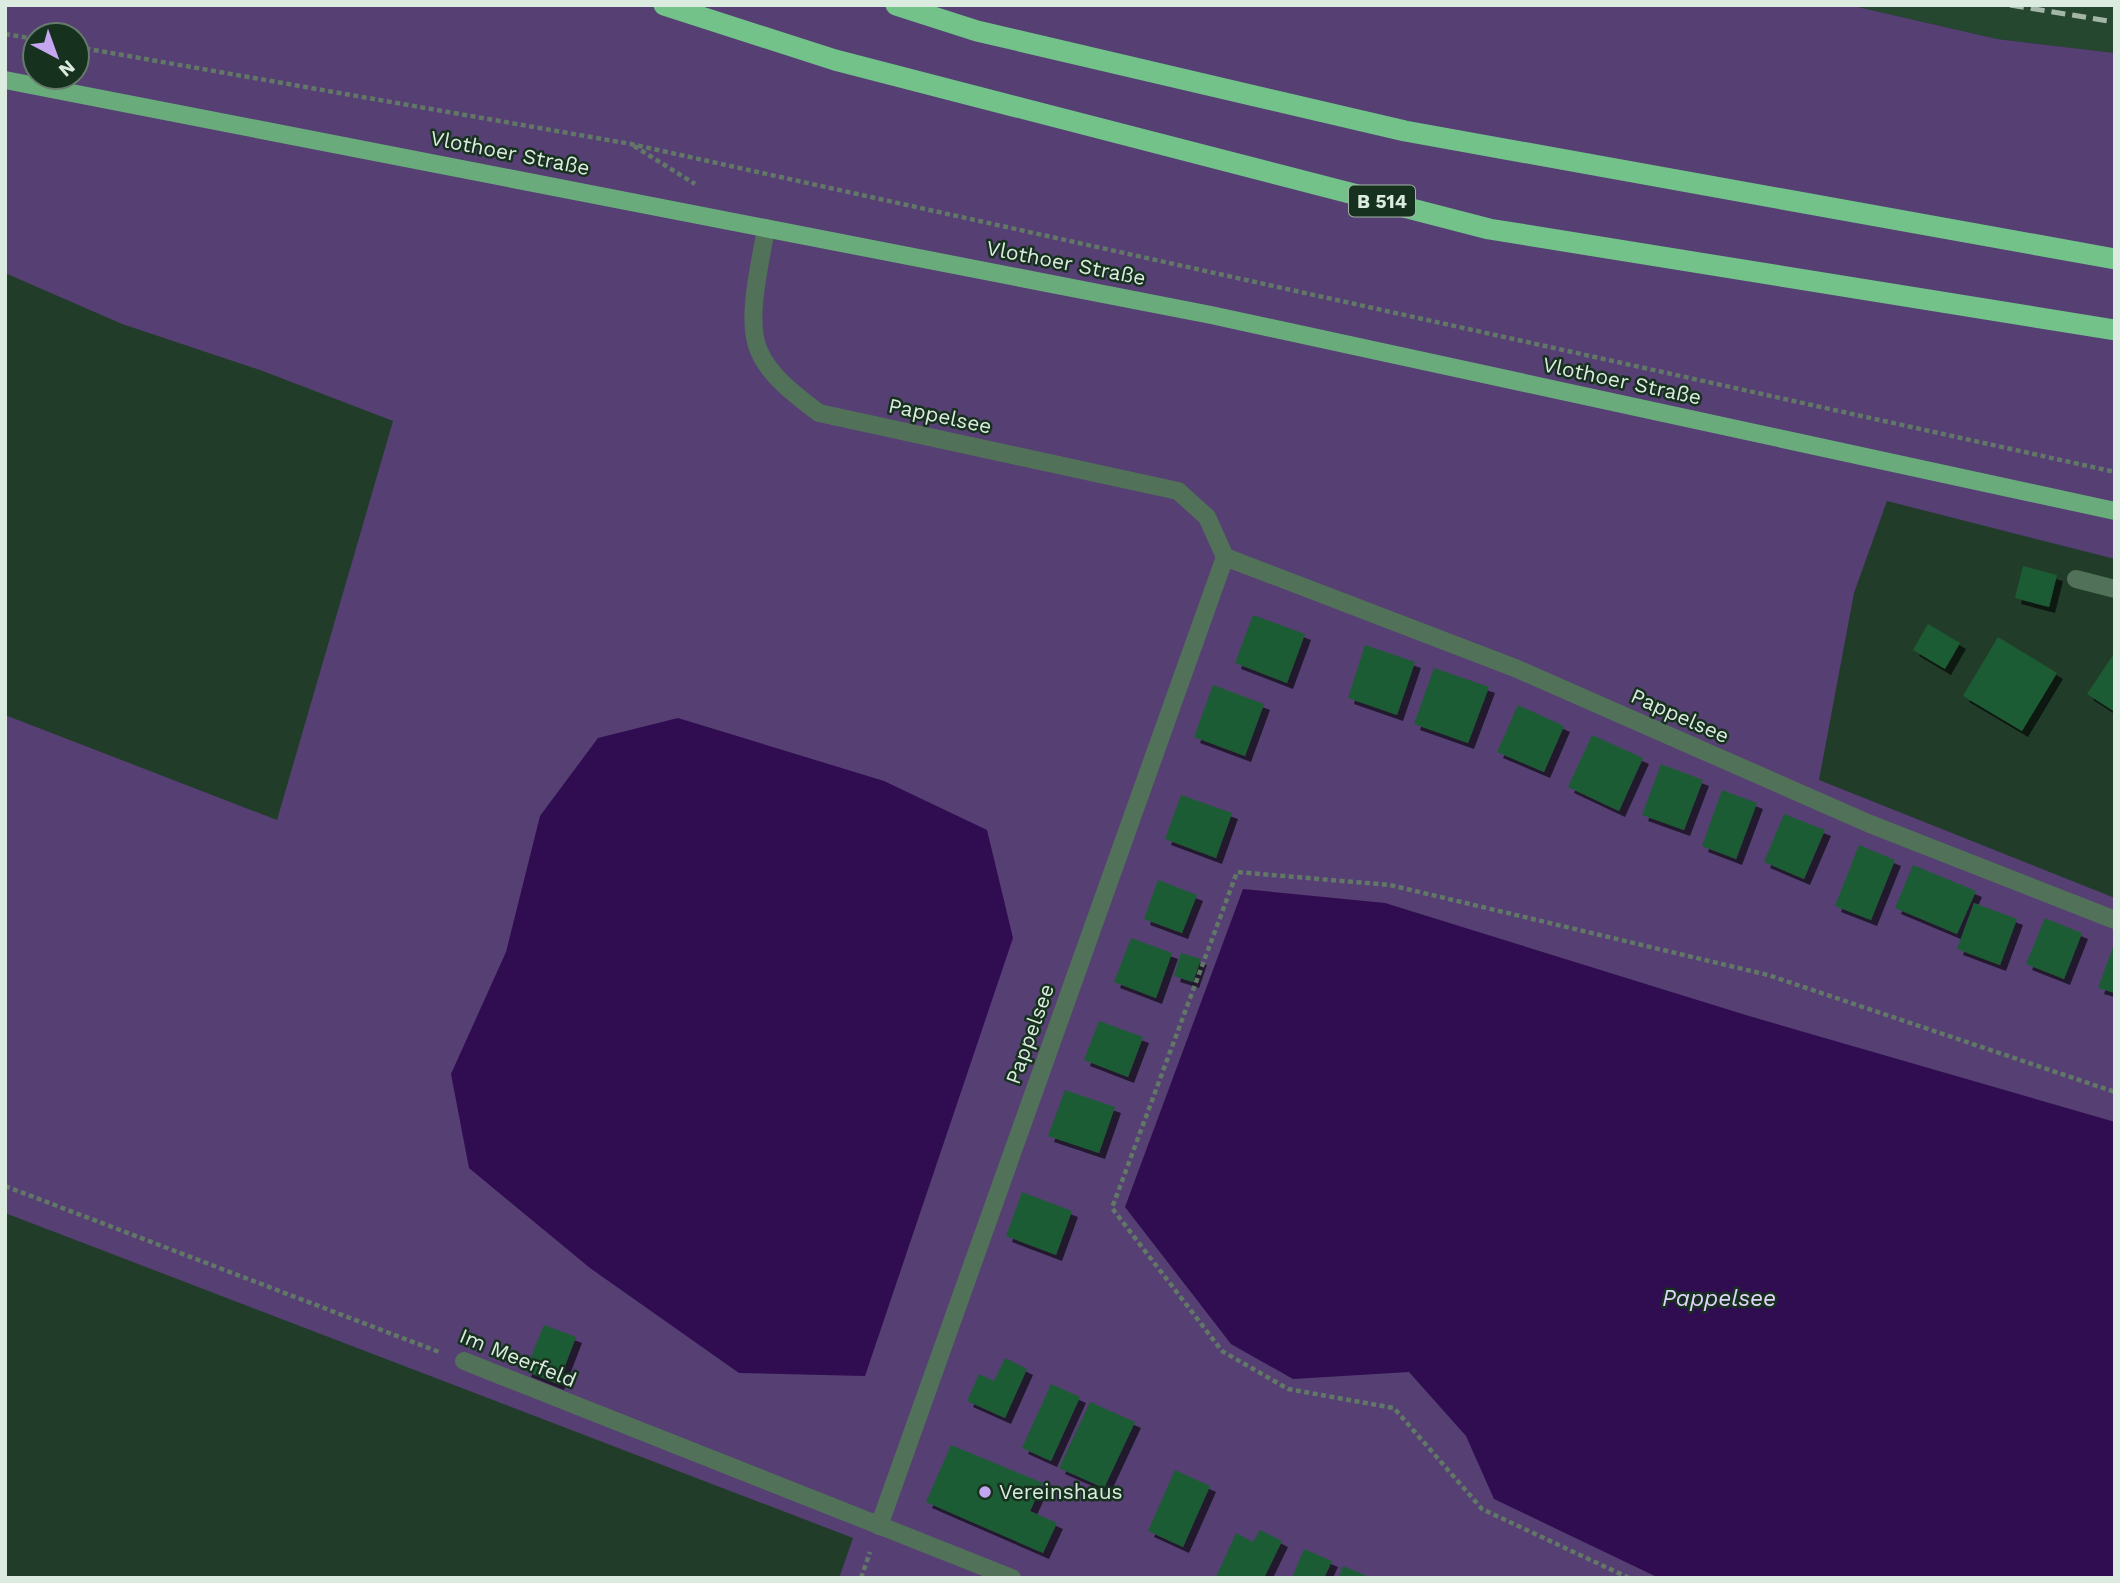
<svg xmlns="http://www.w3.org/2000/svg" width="2120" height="1583" viewBox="0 0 2120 1583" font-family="'Work Sans',sans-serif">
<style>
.built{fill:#25472f}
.green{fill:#553f73;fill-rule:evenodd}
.water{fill:#300d51}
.building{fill:#1e5c34;filter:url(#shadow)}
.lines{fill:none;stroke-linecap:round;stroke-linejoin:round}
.path{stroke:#617867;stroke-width:4.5;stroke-dasharray:5 3.5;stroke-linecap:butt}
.minor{stroke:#527159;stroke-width:18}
.major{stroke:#6aab7c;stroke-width:18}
.highway{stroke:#72c289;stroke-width:21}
.rail{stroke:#a4b6a8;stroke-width:5;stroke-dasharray:14 7;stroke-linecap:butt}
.poi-dot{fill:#c5a7f1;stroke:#17311f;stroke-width:2.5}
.labels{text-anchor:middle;stroke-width:5;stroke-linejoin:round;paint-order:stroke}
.shield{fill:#17311f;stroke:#a1b3a5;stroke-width:2}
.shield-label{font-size:19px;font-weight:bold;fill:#dcebdf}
.street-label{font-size:21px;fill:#dcebdf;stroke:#17311f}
.poi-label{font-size:21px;fill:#dcebdf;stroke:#17311f;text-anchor:start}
.water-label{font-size:23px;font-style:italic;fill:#e3d4fd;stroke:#17311f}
</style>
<defs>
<filter id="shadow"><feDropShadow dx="6" dy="6" stdDeviation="0" flood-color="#0009"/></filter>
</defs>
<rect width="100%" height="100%" fill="#213c29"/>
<!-- built -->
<path class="built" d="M1849,5H2115V53L1997,39Z"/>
<!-- green -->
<path class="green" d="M5,5H1849L1997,39L2115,53V559L1887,501L1854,593L1819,780L2115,898V1578H839L853,1538L5,1213V715L277,820L393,421L260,370L122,324L5,273ZM35,35H77V77H35Z"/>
<!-- water -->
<path class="water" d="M678,718L884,781L987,830L1013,938L865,1376L739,1373L590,1268L469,1168L451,1074L506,952L540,816L598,738Z
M1243,889L1385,903L1749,1016L2115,1122V1578H1659L1494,1499L1466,1436L1409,1372L1293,1379L1231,1344L1125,1207Z"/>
<!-- building -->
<path class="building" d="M2023,566L2057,575L2049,607L2015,598Z
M1253,615L1305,634L1287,683L1235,663Z
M1928,624L1960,643L1945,669L1913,650Z
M1998,637L2057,673L2022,731L1963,696Z
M1365,645L1415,662L1397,715L1348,698Z
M2115,652V712L2087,694Z
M1434,668L1489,687L1468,743L1414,724Z
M1213,685L1264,704L1245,756L1194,737Z
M1518,705L1564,726L1544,772L1497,752Z
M1592,735L1643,758L1619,811L1568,787Z
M1661,764L1703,780L1684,830L1642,815Z
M1722,790L1757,803L1736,859L1702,846Z
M1181,795L1232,813L1216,858L1165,839Z
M1784,814L1825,830L1804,879L1764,862Z
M1859,845L1895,860L1871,920L1835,906Z
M1913,865L1976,891L1957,934L1895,908Z
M1158,880L1197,895L1182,933L1144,919Z
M1974,903L2017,919L2000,965L1957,949Z
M2045,918L2082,933L2064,979L2026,964Z
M1131,938L1172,953L1156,998L1114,982Z
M2114,944H2115V993L2098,988Z
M1181,953L1201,959L1193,982L1174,976Z
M1099,1021L1143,1037L1128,1077L1084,1060Z
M1065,1090L1115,1107L1099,1153L1048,1136Z
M1022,1192L1072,1211L1056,1255L1006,1236Z
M544,1325L576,1337L558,1384L525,1371Z
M1005,1358L1027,1369L1005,1418L967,1401L979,1374L994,1381Z
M1051,1384L1080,1397L1051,1461L1022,1448Z
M1090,1402L1135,1422L1104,1488L1059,1468Z
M951,1445L1043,1483L1030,1511L1057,1523L1043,1553L926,1502Z
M1175,1470L1210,1486L1183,1547L1148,1531Z
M1260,1530L1282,1541L1264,1578L1216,1577L1236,1533L1253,1542Z
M1304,1549L1332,1561L1324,1578H1292Z
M1343,1566L1372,1578H1338Z"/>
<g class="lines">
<!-- path -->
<path class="path" d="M5,34L35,39
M77,47L631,144L2115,472
M634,146L695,184
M5,1186L439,1352
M861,1578L870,1552
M1629,1578L1482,1509L1394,1408L1288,1389L1222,1351L1112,1208L1237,872L1390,885L1768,975L2115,1092"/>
<!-- minor -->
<path class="minor" d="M766,228C761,261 745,320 759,351C770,377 798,397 819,413L1178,491L1207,517L1225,557L879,1526
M1225,557L1515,668L1870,824L2115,920
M2076,579L2115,589
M464,1361L1012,1578"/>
<!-- major -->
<path class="major" d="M5,80L1211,315L2115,511"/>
<!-- highway -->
<path class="highway" d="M664,5L835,60L1489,229L2115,330
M896,5L977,31L1405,131L2115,259"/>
<!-- rail -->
<path class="rail" d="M2010,5L2115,22"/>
</g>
<!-- markers -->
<circle class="poi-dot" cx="985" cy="1492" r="7"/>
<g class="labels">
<!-- shield labels -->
<rect class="shield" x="1349" y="185.5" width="66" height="31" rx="5"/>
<g class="shield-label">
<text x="1382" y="208">B 514</text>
</g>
<!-- street labels -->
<g class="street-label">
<text transform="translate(510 153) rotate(11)" y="7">Vlothoer Straße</text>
<text transform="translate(1066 263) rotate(11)" y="7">Vlothoer Straße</text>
<text transform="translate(1622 381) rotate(12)" y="7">Vlothoer Straße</text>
<text transform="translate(940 416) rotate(12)" y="7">Pappelsee</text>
<text transform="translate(1680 716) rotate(24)" y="7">Pappelsee</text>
<text transform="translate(1030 1034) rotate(-70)" y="7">Pappelsee</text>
<text transform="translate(518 1358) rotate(22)" y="7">Im Meerfeld</text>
</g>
<!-- poi labels -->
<g class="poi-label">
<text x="999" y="1499">Vereinshaus</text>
</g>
<!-- water labels -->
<g class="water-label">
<text x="1719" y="1306">Pappelsee</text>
</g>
</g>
<!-- border -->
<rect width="2120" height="1583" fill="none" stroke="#dcebdf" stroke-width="14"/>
<!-- north arrow -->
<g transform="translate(56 56) rotate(139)"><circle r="33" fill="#17311f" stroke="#667b6c" stroke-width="2"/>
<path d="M0-5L12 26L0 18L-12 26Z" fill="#c5a7f1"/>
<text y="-10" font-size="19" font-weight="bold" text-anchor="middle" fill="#dcebdf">N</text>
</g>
</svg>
